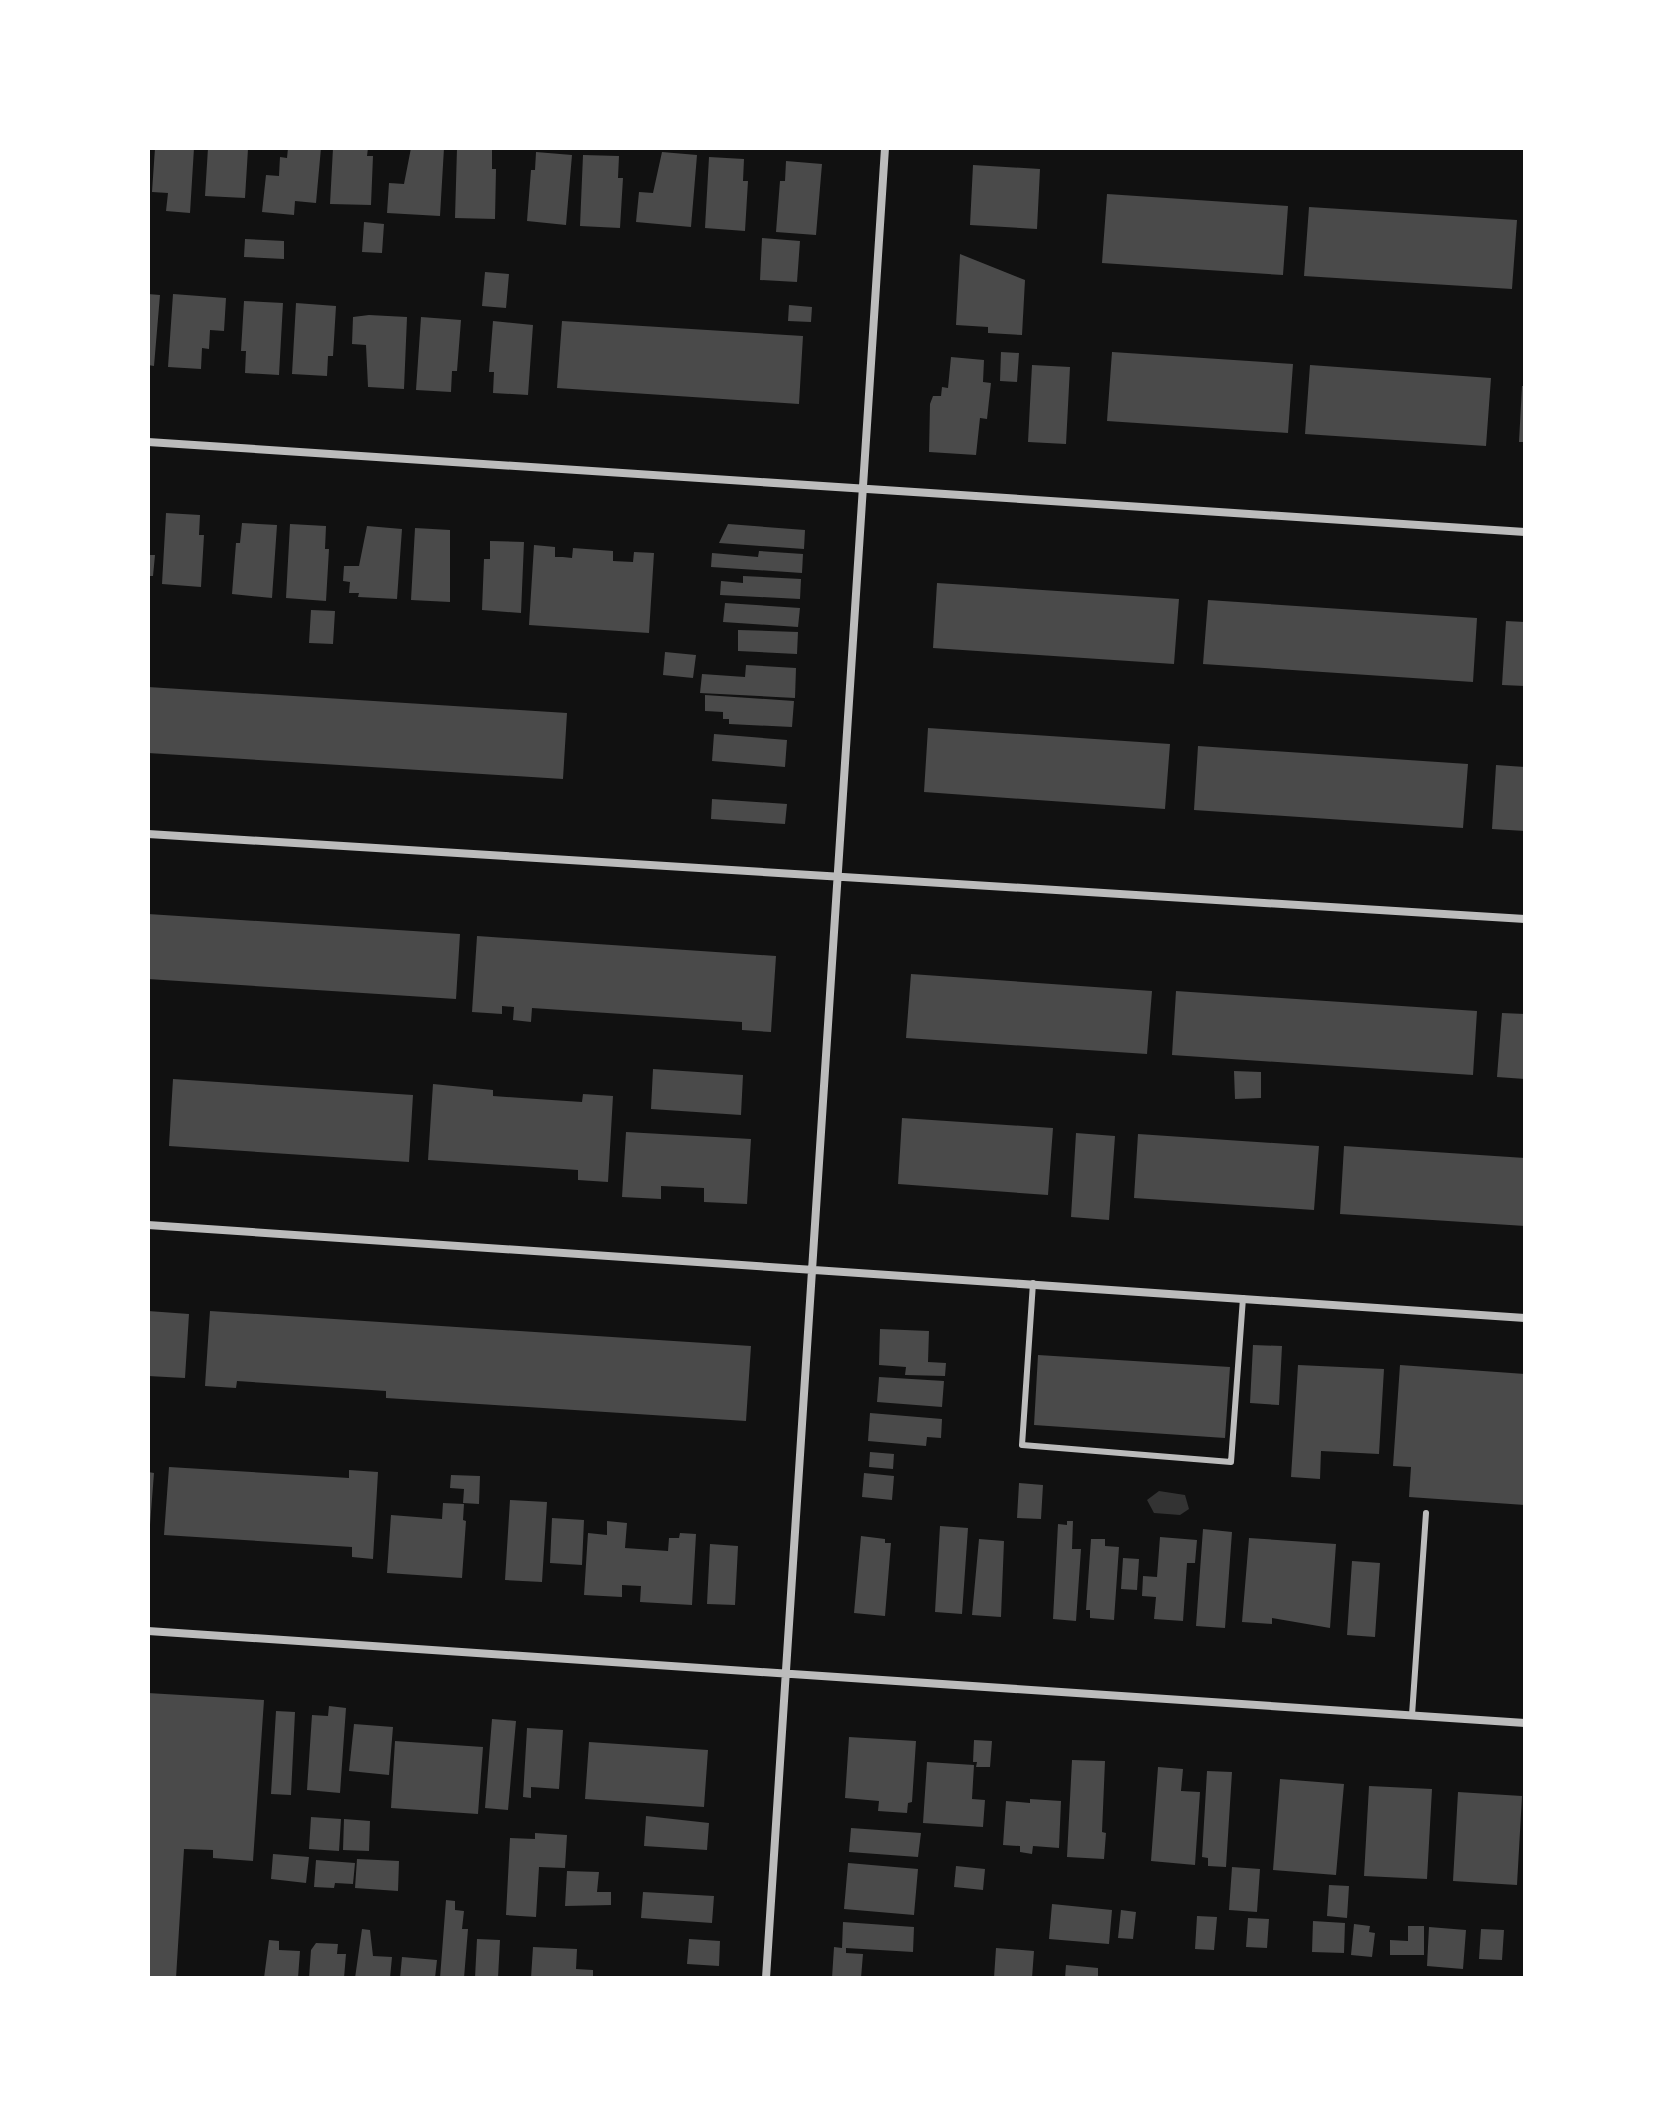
<svg xmlns="http://www.w3.org/2000/svg" width="1673" height="2126" viewBox="0 0 1673 2126" font-family="Quicksand,sans-serif">
<style>
.water{fill:#333}
.building{fill:#4a4a4a}
.lines{fill:none;stroke-linecap:round;stroke-linejoin:round}
.service{stroke:#bcbcbc;stroke-width:6}
.minor{stroke:#bcbcbc;stroke-width:8}
</style>
<rect width="100%" height="100%" fill="#111"/>
<!-- water -->
<path class="water" d="M1159,1491L1185,1495L1189,1509L1180,1515L1154,1513L1147,1500Z"/>
<!-- building -->
<path class="building" d="M155,148H194L190,213L166,211L168,193L152,192Z
M208,148L248,149L245,198L205,196Z
M288,148H321L316,203L295,201L294,215L262,212L266,175L279,176L280,157L287,158Z
M333,148H368L367,156H373L371,205L330,204Z
M411,148H444L440,216L387,213L389,183L404,184Z
M457,148H492V169H496L495,219L455,218Z
M536,152L572,155L566,225L527,221L531,170H535Z
M662,152L697,155L691,227L636,222L639,192L653,193Z
M583,155L619,156L618,178H623L620,228L580,226Z
M709,157L744,159L743,181H748L745,231L705,228Z
M786,161L822,164L816,235L776,232L780,181H785Z
M973,165L1040,169L1037,229L970,225Z
M1107,194L1288,206L1283,275L1102,263Z
M1309,207L1517,220L1512,289L1304,276Z
M364,222L384,224L382,253L362,252Z
M762,238L800,241L797,282L760,280Z
M245,239L284,241V259L244,257Z
M960,254L1025,280L1022,335L988,333V327L956,325Z
M485,272L509,274L506,308L482,306Z
M148,294L160,295L154,366L148,365Z
M173,294L226,298L224,331L210,330L209,349L202,348L201,369L168,367Z
M244,301L283,303L279,375L245,373L246,351H241Z
M296,303L336,306L333,356H328L327,376L292,374Z
M789,305L812,307L811,322L788,321Z
M369,315L407,317L404,389L368,387L366,345L352,344L353,317Z
M421,317L461,320L457,371H452L451,392L416,390Z
M493,321L533,325L528,395L493,393L494,372H489Z
M562,321L803,336L799,404L557,388Z
M1001,352L1019,353L1017,382L1000,381Z
M1112,352L1293,364L1288,433L1107,421Z
M951,357L984,360L983,382L991,383L987,419L980,418L976,455L929,452L930,404L933,396H941L942,387L948,388Z
M1032,365L1070,367L1066,444L1028,442Z
M1310,365L1491,378L1486,446L1305,434Z
M1522,386H1525V442H1519Z
M166,513L200,515L199,535H204L201,587L162,584Z
M242,523L277,525L272,598L232,594L236,543H240Z
M290,524L326,526L325,549H329L326,601L286,598Z
M728,524L805,530L804,549L719,543Z
M367,526L402,529L397,599L358,597L359,593H349L350,582L343,581L344,566H359Z
M415,528L450,530V602L411,600Z
M490,541L524,542L521,613L482,610L484,559H490Z
M534,545L555,547V557H563L572,558L573,548L613,551V561L633,562L634,552L654,553L649,633L529,625Z
M759,551L803,554L802,573L711,567L712,553L758,557Z
M148,555H155L153,576H148Z
M743,576L801,579L800,599L720,595L721,581L743,583Z
M937,583L1179,599L1174,664L933,648Z
M1208,600L1477,618L1473,682L1203,664Z
M725,603L800,608L798,627L723,622Z
M311,610L335,611L333,644L309,643Z
M1506,621L1525,622V686L1502,685Z
M738,630L798,632L797,654L738,651Z
M665,652L696,655L693,678L663,675Z
M746,665L796,668L795,698L700,693L702,674L745,677Z
M148,687L567,713L563,779L148,753Z
M705,695L794,701L792,727L729,724V719H723V712L705,711Z
M928,728L1170,744L1165,809L924,792Z
M714,734L787,740L785,767L712,761Z
M1198,746L1468,764L1463,828L1194,810Z
M1496,765L1525,767V831L1492,829Z
M712,799L787,804L785,824L711,819Z
M148,914L460,934L456,999L148,979Z
M477,936L776,956L771,1032L742,1030V1022L532,1008L531,1022L513,1020L514,1007L502,1006V1014L472,1012Z
M911,974L1152,991L1147,1054L906,1038Z
M1176,991L1477,1011L1473,1075L1172,1055Z
M1502,1013L1525,1014V1079L1497,1077Z
M653,1069L743,1075L741,1115L651,1109Z
M1234,1071L1261,1072V1098L1235,1099Z
M173,1079L413,1095L409,1162L169,1146Z
M433,1084L493,1090V1096L522,1098L582,1102L583,1094L613,1096L608,1182L578,1180V1170L428,1160Z
M902,1118L1053,1128L1048,1195L898,1184Z
M626,1132L751,1139L747,1204L704,1202V1188L661,1186V1199L622,1197Z
M1076,1133L1115,1136L1109,1220L1071,1217Z
M1138,1134L1319,1146L1314,1210L1134,1198Z
M1344,1146L1525,1158V1226L1340,1214Z
M148,1311L189,1314L185,1378L148,1376Z
M210,1311L751,1346L746,1421L386,1398V1391L266,1383L237,1381L236,1388L205,1386Z
M880,1329L929,1331L928,1362L946,1363L945,1376L905,1375L906,1367L879,1365Z
M1253,1345L1282,1346L1279,1405L1250,1403Z
M1038,1355L1230,1367L1225,1438L1034,1425Z
M1298,1365L1384,1369L1379,1454L1321,1451L1320,1479L1291,1477Z
M1400,1365L1525,1374V1505L1409,1497L1411,1467L1393,1466Z
M879,1377L944,1381L942,1407L877,1402Z
M870,1413L942,1419L941,1438L927,1437L926,1446L868,1441Z
M870,1452L894,1454L893,1469L869,1467Z
M169,1467L349,1478V1470L378,1472L373,1559L352,1557V1547L164,1535Z
M148,1472L154,1473L150,1525H148Z
M864,1473L894,1476L892,1500L862,1497Z
M451,1475L480,1476L479,1504L463,1503L464,1489L450,1488Z
M1019,1483L1043,1485L1041,1519L1017,1518Z
M510,1500L547,1502L542,1582L505,1580Z
M443,1503L464,1504L463,1520L466,1521L462,1578L387,1573L391,1515L442,1519Z
M552,1518L584,1520L582,1565L550,1563Z
M607,1521L627,1523L625,1548L668,1551L669,1538H679L680,1533L696,1534L692,1605L640,1602L641,1586L622,1585V1597L584,1595L588,1533L607,1535Z
M1067,1521H1073L1072,1549H1081L1076,1621L1053,1619L1058,1524L1067,1525Z
M940,1526L968,1528L962,1614L935,1612Z
M1203,1529L1232,1532L1225,1628L1196,1626Z
M861,1536L885,1539V1543H891L885,1616L854,1613Z
M1160,1537L1197,1540L1195,1563H1187L1183,1621L1154,1619L1156,1597L1142,1596L1143,1576L1157,1577Z
M1249,1538L1336,1544L1330,1628L1272,1618V1624L1242,1622Z
M979,1539L1004,1541L1001,1617L972,1615Z
M1091,1539H1105V1546L1119,1547L1114,1620L1090,1618V1610H1086Z
M710,1544L738,1546L735,1605L707,1604Z
M1123,1558L1139,1559L1137,1590L1121,1589Z
M1352,1561L1380,1563L1375,1637L1347,1635Z
M148,1693L264,1700L253,1861L213,1858V1850L184,1849L176,1978H148Z
M329,1706L346,1708L340,1793L307,1790L312,1715L328,1716Z
M276,1711L295,1712L291,1795L271,1794Z
M492,1719L516,1721L508,1810L485,1808Z
M354,1724L393,1727L389,1775L349,1771Z
M527,1728L563,1730L559,1789L531,1787V1798L523,1797Z
M849,1737L916,1741L912,1802L908,1803L907,1813L878,1811L879,1801L845,1798Z
M974,1740L992,1741L990,1767H976L977,1762H973Z
M395,1741L483,1747L478,1814L391,1808Z
M589,1742L708,1750L704,1807L585,1799Z
M1072,1760L1105,1761L1102,1832L1106,1833L1104,1859L1067,1857Z
M927,1762L974,1765L972,1799L985,1800L983,1827L923,1823Z
M1158,1767L1183,1769L1181,1791L1200,1792L1195,1865L1151,1861Z
M1207,1771L1232,1772L1226,1867L1208,1866V1858L1202,1857Z
M1280,1779L1344,1784L1336,1875L1273,1870Z
M1369,1786L1432,1789L1427,1879L1364,1876Z
M1458,1792L1522,1796L1517,1885L1453,1881Z
M1030,1799L1061,1801L1059,1848L1033,1846L1032,1854L1020,1852V1846L1003,1845L1006,1801L1030,1803Z
M646,1816L709,1823L707,1850L644,1846Z
M311,1817L341,1819L339,1851L309,1849Z
M344,1819L370,1821L369,1851L343,1850Z
M851,1828L921,1833L918,1857L849,1852Z
M535,1833L567,1835L565,1868L539,1867L536,1917L506,1915L510,1838L535,1839Z
M273,1854L309,1857L306,1883L271,1879Z
M357,1859L399,1861L398,1891L355,1888Z
M316,1860L355,1863L353,1884L335,1883L334,1888L314,1887Z
M848,1863L918,1869L914,1915L844,1909Z
M956,1866L985,1869L983,1890L954,1887Z
M1232,1867L1260,1869L1257,1912L1229,1910Z
M567,1871L599,1872L597,1892H611V1905L565,1906Z
M1329,1885L1349,1886L1347,1918L1327,1916Z
M643,1892L714,1896L712,1923L641,1918Z
M446,1900L455,1901V1910L464,1911L462,1929H468L464,1978H440Z
M1052,1904L1112,1910L1109,1944L1049,1939Z
M1121,1910L1136,1912L1133,1939L1118,1938Z
M1197,1916L1217,1917L1214,1950L1195,1949Z
M1248,1918L1269,1919L1267,1948L1246,1947Z
M1313,1921L1345,1923L1344,1953L1312,1952Z
M843,1922L914,1927L913,1952L846,1948V1953L863,1954L861,1978H832L834,1947L842,1948Z
M1354,1924L1370,1926L1369,1932L1375,1933L1372,1957L1351,1955Z
M1408,1926H1424V1955H1390V1940L1408,1941Z
M1429,1927L1466,1930L1463,1969L1427,1966Z
M362,1929L370,1930L373,1956L392,1957L390,1978H355Z
M1481,1929L1504,1930L1502,1960L1479,1959Z
M477,1939L500,1940L498,1978H475Z
M689,1939L720,1941L719,1966L687,1964Z
M269,1940L279,1941V1950L300,1951L298,1978H264Z
M316,1943L338,1944L337,1954H346L344,1978H309L311,1950Z
M533,1947L577,1949L576,1969L593,1970V1978H531Z
M996,1948L1034,1951L1032,1978H994Z
M402,1957L437,1960L435,1978H400Z
M1066,1965L1098,1968V1978H1065Z"/>
<g class="lines">
<!-- service -->
<path class="service" d="M1033,1283L1022,1445L1231,1462L1243,1298
M1412,1715L1426,1513"/>
<!-- minor -->
<path class="minor" d="M148,442L1525,532
M148,834L1525,919
M148,1225L1525,1318
M148,1631L1525,1723
M766,1978L885,148"/>
</g>
<!-- border -->
<rect width="1673" height="2126" fill="none" stroke="#ffffff" stroke-width="300"/>
</svg>
